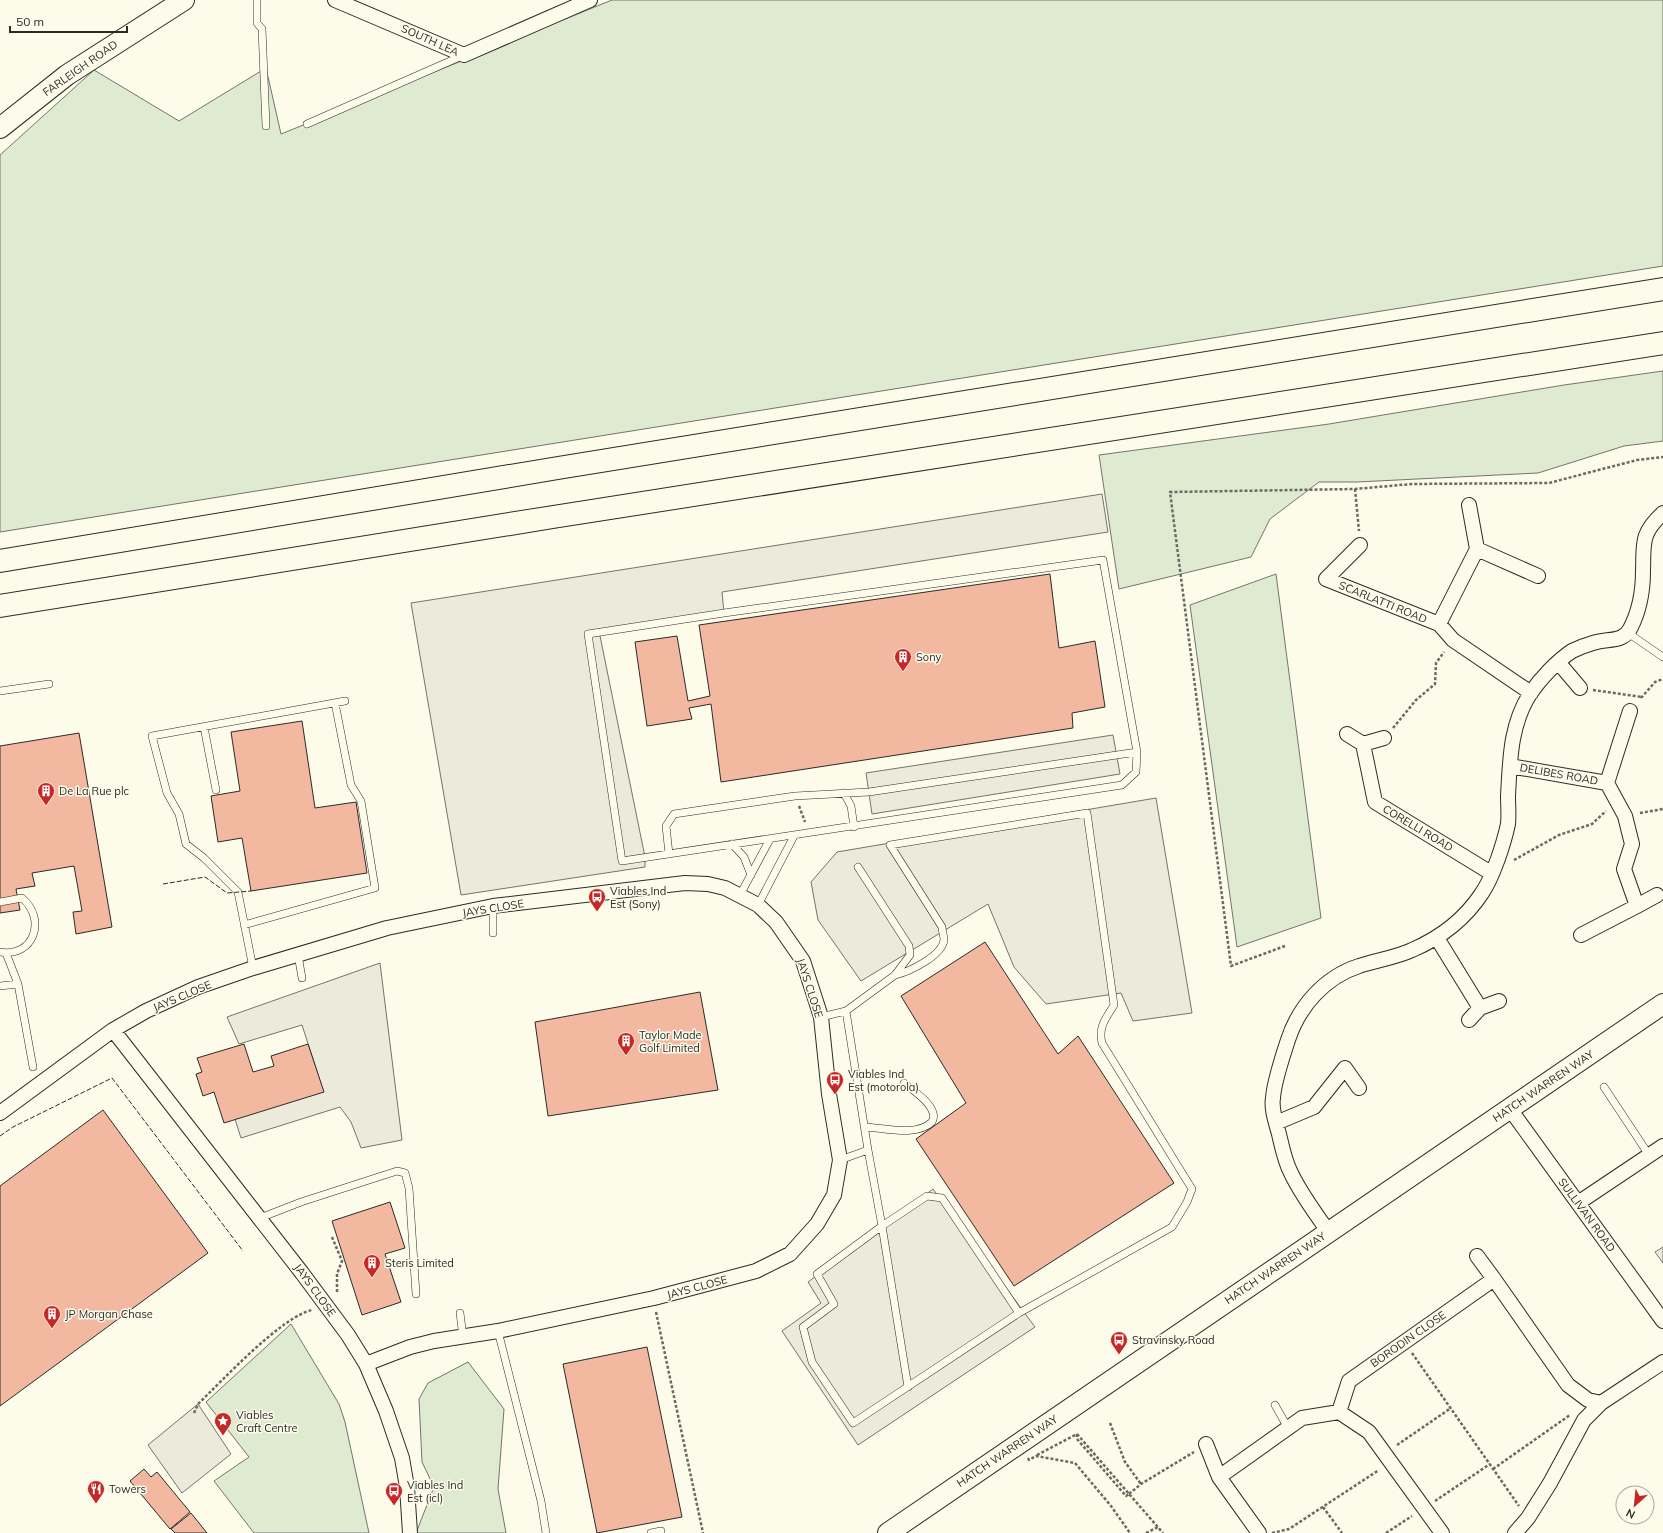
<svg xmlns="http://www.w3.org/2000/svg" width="1663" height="1533" viewBox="0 0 1663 1533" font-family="Mulish,sans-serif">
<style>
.green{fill:#deebd1;stroke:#74746e}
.parking{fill:#eceadb;stroke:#74746e}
.building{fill:#f2b8a0;stroke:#2b2b2b}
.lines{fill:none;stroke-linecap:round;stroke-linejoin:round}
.lane-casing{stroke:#2b2b2b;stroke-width:8}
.street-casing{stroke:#2b2b2b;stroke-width:16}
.secondary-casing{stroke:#2b2b2b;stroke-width:22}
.highway-casing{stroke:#2b2b2b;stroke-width:24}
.path{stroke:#6a6964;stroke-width:2.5;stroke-dasharray:3 2;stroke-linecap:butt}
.lane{stroke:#fdfbea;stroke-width:7}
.street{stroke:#fdfbea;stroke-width:14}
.secondary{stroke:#fdfbea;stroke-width:20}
.highway{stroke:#fdfbea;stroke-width:22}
.fence{stroke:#2b2b2b;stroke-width:1;stroke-dasharray:5 2;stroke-linecap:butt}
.labels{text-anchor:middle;stroke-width:3;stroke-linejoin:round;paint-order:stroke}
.street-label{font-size:11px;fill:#2b2b2b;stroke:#fdfbea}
.poi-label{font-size:11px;fill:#2b2b2b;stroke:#fdfbea;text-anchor:start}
</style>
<rect width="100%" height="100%" fill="#fdfbea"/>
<!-- green -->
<path class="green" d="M612,0H1663V266L0,532V155L94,70L179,121L266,68L281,134Z
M1663,371V441L1624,446L1538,473L1357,482H1319L1270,519L1251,557L1119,589L1099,455L1329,424L1564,385Z
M1276,574L1321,918L1237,947L1190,605Z
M291,1324L339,1404L345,1422L369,1533H254L214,1481L249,1457L206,1402Z
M468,1362L504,1409L498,1489L506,1533H416L434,1487L422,1462L419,1399L428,1383Z"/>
<!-- parking -->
<path class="parking" d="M1102,494L1108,532L722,592L724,613L599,631L645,857V867L461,895L411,603Z
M1113,735L1120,774L872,814L866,773Z
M1156,798L1192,1013L1133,1021L1121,993L1046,1004L1014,967L988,904L861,981L818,920L811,882L837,852Z
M380,963L402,1140L361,1148L351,1122L340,1107L241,1138L234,1116L323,1090L302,1025L239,1044L227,1017Z
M933,1189L1035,1327L858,1445L782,1331L821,1303L808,1282Z
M1663,1247V1263L1655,1252Z
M198,1404L231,1454L182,1493L148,1445Z"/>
<!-- building -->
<path class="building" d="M1050,574L1059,648L1095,641L1105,707L1072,713L1073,728L721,782L711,704L689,708L692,719L647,726L635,642L677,636L688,701L710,696L699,625Z
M302,721L315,808L356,802L367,873L251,891L242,838L218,842L211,796L240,791L231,732Z
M79,733L112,927L76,934L73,912L82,911L74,866L32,873L35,886L16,889L20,910L0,913V746Z
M985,942L1058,1054L1078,1036L1174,1183L1014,1286L916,1139L966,1103L901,996Z
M700,992L718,1090L548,1116L535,1022Z
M244,1044L253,1072L274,1066L271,1056L308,1044L324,1092L224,1123L214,1092L203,1096L196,1074L202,1072L197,1058Z
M103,1110L208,1253L0,1406V1186Z
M390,1202L405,1248L385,1254L401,1302L362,1315L332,1221Z
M647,1347L682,1517L597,1533L563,1364Z
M144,1469L151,1477L157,1472L190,1512L170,1529L130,1481Z
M191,1513L207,1533H175L171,1529Z"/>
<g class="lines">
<defs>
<path id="lane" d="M257,0V23L262,29L266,126
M307,124L464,55
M1103,560L1137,752L1136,772L1122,785L622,861L588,634L724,613Z
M1628,633L1663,657
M0,691L49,684
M204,727L216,790
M844,793L851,806L854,827
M732,844L744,857L751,875
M669,854L666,826L674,814L795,796L869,792L1137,752
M740,895L770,839
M0,902L22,898C47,919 34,958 0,952
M758,905L794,836
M493,906V933
M244,925L375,888L361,801L351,785L335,703
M6,953L18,984L33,1067
M298,955L302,978
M253,968L238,892L204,858L186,844L179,814L167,793L152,736L345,701
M895,975C909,972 942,956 944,940C944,936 942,931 942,927L890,845L1087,813L1114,1005C1106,1018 1098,1027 1102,1043L1192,1189L1187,1202L1172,1227L1019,1313
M0,986L18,984
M846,1011L895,975L910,955L909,946L858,867
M821,1017L846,1011L868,1150L840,1160
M1604,1087L1649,1155
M865,1127C885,1128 916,1137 932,1122C940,1108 914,1091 904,1083
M868,1150L882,1226L927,1196L942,1198L1019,1313L853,1423L812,1362L803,1327L834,1304L817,1274L882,1226L908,1387
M260,1218L301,1202L397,1171L405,1173L409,1188L416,1294
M460,1313L463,1337
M498,1331L541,1501L546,1533
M1275,1405L1288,1428
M651,1533L661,1531"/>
<path id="street" d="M335,0L464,55L590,0
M1469,505L1477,549
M1360,545L1326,579L1439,624L1453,640L1531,693
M1439,624L1477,549L1538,576
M1558,662L1580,688
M1347,734L1363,744
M1384,738L1363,744L1375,802L1491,873
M1510,766L1607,783L1625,816L1632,844L1624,869L1637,906L1581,935
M1607,783L1630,711
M1637,906L1657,895
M1437,938L1480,1008L1469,1020
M1480,1008L1499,1001
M113,1030L302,1273L348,1335L366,1364L386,1411L402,1458L407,1487L410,1533
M1510,1109L1663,1321
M0,1113L113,1030L146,1011L198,987L253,968L387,928L493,906L685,883L708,884L725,888L758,905L776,922L803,961L821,1017L829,1094L840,1160L834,1195L817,1224L790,1254L756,1271L654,1298L498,1331L434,1341L410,1347L366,1364
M1276,1123L1314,1107L1345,1068L1359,1088
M1578,1203L1663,1146
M1328,1231C1315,1213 1301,1194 1291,1173C1285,1162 1282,1147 1279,1134C1276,1123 1271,1109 1273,1098C1274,1082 1283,1055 1288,1040C1299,1006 1325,977 1359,966C1376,960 1395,958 1412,950C1440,938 1465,919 1482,893C1493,877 1504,843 1508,824C1509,815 1508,805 1508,796C1510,761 1510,725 1530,694C1540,679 1557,661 1572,651C1578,648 1586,645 1593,643C1606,638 1623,643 1630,629C1639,612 1643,591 1643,571C1644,544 1640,534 1663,513
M1477,1256L1494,1279
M1339,1412L1349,1381L1494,1279L1568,1385L1588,1400L1601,1403
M1206,1444L1219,1477
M1259,1533L1219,1477L1302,1418L1339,1412L1369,1432L1442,1533
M1515,1533L1528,1518L1550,1483L1584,1420L1601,1403L1663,1362"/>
<path id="secondary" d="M0,128L67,75L184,0
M888,1533L1663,1004"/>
<path id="highway" d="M0,561L558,468L1663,289
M0,606L553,517L1663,343"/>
</defs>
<!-- lane casing -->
<use href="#lane" class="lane-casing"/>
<!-- street casing -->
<use href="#street" class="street-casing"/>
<!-- secondary casing -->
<use href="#secondary" class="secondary-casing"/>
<!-- highway casing -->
<use href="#highway" class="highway-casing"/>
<!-- path -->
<path class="path" d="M1355,489L1359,531
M1593,690L1642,697
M1641,698L1655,682L1663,679
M1393,728L1416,700L1435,684L1436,663L1444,652
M799,806L805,822
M1640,813L1663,809
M1514,860L1559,835L1592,824L1606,811
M1285,946L1231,966L1170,492L1355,489L1412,484L1549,483L1637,460L1663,457
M332,1237L342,1261L337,1274V1294
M656,1312L703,1533
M1412,1353L1519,1506
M194,1413L198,1404C223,1380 281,1317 312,1310
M1110,1423L1125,1462L1141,1484
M1077,1434L1163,1533
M1077,1434V1439L1126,1496L1129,1494
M1397,1445L1451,1408
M1037,1455L1077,1434
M1028,1458L1029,1460L1036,1456L1075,1463L1111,1506L1130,1533
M1493,1469L1570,1415
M1129,1494L1141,1484L1194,1452
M1435,1501L1490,1464
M1323,1507L1342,1533
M1146,1533L1158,1527
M1272,1533L1289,1529L1379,1470
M1386,1533L1412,1516"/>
<!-- lane -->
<use href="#lane" class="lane"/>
<!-- street -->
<use href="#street" class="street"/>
<!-- secondary -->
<use href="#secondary" class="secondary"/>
<!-- highway -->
<use href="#highway" class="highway"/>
<!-- fence -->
<path class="fence" d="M163,884L205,877L227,893L251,891
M0,1136L13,1127L112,1078L243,1251"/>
</g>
<!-- icons -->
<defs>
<symbol id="building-pin" viewBox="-11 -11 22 30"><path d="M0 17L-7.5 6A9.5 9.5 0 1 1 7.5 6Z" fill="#c62828" stroke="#fdfbea"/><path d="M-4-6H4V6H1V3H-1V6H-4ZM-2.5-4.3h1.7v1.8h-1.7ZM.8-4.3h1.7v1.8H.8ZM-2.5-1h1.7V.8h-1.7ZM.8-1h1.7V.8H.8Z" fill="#fff"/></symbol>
<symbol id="bus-pin" viewBox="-11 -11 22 30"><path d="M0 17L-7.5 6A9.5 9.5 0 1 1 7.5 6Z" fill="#c62828" stroke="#fdfbea"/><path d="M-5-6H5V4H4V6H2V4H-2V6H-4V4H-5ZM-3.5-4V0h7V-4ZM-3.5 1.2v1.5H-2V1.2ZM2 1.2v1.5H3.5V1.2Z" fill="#fff"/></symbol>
<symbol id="sight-pin" viewBox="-11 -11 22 30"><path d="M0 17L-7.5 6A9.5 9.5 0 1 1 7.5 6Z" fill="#c62828" stroke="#fdfbea"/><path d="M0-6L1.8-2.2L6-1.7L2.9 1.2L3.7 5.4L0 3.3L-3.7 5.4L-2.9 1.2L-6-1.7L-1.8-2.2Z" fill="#fff"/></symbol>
<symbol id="restaurant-pin" viewBox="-11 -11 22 30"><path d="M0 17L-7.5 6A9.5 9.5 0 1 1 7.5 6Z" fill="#c62828" stroke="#fdfbea"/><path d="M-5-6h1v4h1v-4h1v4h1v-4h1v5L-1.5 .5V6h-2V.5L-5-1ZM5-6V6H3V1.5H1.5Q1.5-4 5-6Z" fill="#fff"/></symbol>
</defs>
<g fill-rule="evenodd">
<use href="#building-pin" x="893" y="647" width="20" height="27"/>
<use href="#building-pin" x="36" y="781" width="20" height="27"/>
<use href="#bus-pin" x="587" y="887" width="20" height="27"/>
<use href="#building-pin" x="616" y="1031" width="20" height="27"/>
<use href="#bus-pin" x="825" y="1070" width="20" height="27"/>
<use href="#building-pin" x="362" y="1253" width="20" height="27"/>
<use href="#building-pin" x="42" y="1304" width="20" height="27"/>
<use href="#bus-pin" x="1109" y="1330" width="20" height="27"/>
<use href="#sight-pin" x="213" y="1411" width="20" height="27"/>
<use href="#restaurant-pin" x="86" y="1479" width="20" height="27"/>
<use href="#bus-pin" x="384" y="1481" width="20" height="27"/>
</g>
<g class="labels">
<!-- street labels -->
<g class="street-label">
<text transform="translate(430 40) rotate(24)" y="4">SOUTH LEA</text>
<text transform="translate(80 68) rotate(-35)" y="4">FARLEIGH ROAD</text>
<text transform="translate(1383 602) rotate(22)" y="4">SCARLATTI ROAD</text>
<text transform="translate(1559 774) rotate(10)" y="4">DELIBES ROAD</text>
<text transform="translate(1418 828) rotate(31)" y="4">CORELLI ROAD</text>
<text transform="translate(493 908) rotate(-9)" y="4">JAYS CLOSE</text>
<text transform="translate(810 988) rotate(72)" y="4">JAYS CLOSE</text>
<text transform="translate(182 996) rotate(-23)" y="4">JAYS CLOSE</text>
<text transform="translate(1543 1086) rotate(-34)" y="4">HATCH WARREN WAY</text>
<text transform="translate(1587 1215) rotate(54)" y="4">SULLIVAN ROAD</text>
<text transform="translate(1275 1268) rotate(-34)" y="4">HATCH WARREN WAY</text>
<text transform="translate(697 1287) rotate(-15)" y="4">JAYS CLOSE</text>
<text transform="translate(315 1290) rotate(54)" y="4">JAYS CLOSE</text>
<text transform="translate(1408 1339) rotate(-35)" y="4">BORODIN CLOSE</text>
<text transform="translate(1007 1451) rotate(-34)" y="4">HATCH WARREN WAY</text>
</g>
<!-- poi labels -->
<g class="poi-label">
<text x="916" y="661">Sony</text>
<text x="59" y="795">De La Rue plc</text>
<text x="610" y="895">Viables Ind<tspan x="610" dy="13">Est (Sony)</tspan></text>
<text x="639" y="1039">Taylor Made<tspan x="639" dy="13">Golf Limited</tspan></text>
<text x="848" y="1078">Viables Ind<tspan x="848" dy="13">Est (motorola)</tspan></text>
<text x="385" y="1267">Steris Limited</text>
<text x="65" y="1318">JP Morgan Chase</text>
<text x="1132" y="1344">Stravinsky Road</text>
<text x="236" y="1419">Viables<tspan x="236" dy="13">Craft Centre</tspan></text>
<text x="407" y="1489">Viables Ind<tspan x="407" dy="13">Est (icl)</tspan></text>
<text x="109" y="1493">Towers</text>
</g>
</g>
<!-- north arrow -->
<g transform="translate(1635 1505) rotate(207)"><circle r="19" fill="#fdfbea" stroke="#a9a89e"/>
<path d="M0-3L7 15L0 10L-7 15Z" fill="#c62828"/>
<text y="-6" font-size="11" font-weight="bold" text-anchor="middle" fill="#2b2b2b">N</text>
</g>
<!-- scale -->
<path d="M10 26v6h117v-6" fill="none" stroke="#2b2b2b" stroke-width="2"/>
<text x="16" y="26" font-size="12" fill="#2b2b2b" stroke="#fdfbea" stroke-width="3" paint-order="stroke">50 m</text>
</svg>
